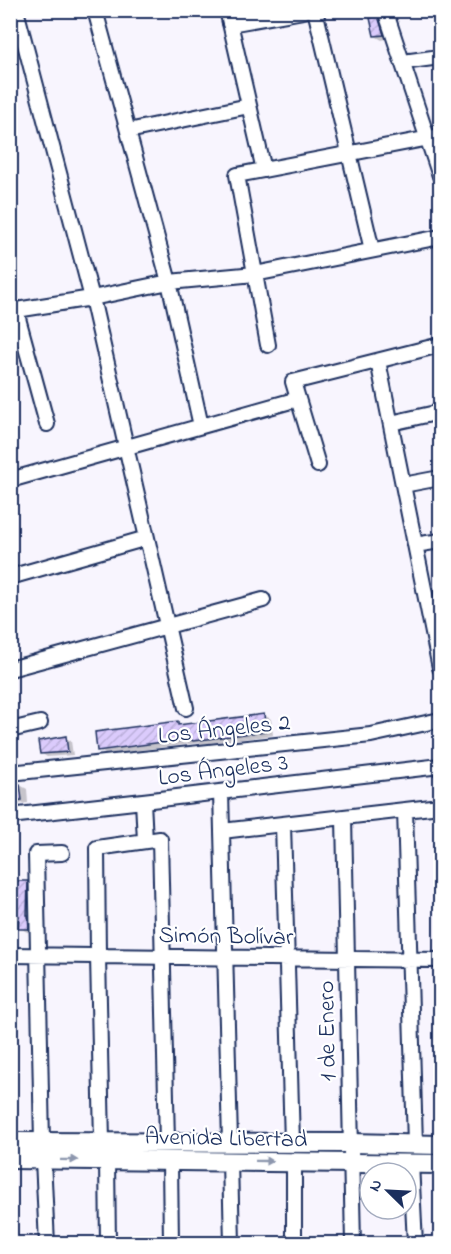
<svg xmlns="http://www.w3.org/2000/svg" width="451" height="1254" viewBox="0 0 451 1254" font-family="'Indie Flower',sans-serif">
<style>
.shadow{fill:#0003}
.building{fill:url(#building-hatch);stroke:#1b2f5e;stroke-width:1.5}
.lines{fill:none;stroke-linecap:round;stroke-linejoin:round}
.street-casing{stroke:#1b2f5e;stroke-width:18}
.secondary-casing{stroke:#1b2f5e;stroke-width:22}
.street{stroke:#fff;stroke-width:14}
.secondary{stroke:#fff;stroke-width:18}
.oneway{fill:#8d97ae}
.labels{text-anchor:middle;stroke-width:4.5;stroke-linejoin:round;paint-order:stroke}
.street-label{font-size:24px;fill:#1b2f5e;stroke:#fff}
</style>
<defs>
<pattern id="building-hatch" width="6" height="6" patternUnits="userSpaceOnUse" patternTransform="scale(1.5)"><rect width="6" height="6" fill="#dbcbfc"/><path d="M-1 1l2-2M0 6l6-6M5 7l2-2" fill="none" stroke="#bbafda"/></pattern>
</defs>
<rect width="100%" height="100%" fill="#f8f5fe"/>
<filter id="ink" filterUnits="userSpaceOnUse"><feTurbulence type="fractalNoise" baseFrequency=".0167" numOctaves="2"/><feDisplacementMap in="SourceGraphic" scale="12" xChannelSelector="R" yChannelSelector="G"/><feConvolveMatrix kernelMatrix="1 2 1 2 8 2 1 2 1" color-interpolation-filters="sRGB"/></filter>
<g filter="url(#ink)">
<!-- shadow -->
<path class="shadow" d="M377,18L384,22L390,38L382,40L375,36Z
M264,715L271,719L273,735L201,744L199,743L105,754L98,750L178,722L184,726Z
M66,738L71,741L73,755L47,757L41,753Z
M20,785L27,789L28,803L10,805V786Z
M10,831L15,834V875H10Z
M27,882L34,886L35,932H27L20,928V919H16L10,916Z"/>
<!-- building -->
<path class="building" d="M378,16L384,35L374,36L370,18Z
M264,714L266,731L193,741L192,740L163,742L97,751L95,732L178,721V725Z
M66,736L68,752L40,754L38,741Z
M20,784L22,800L10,801V785Z
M11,881H28L27,915H28L29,929H18L19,916H10Z"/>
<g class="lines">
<defs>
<path id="street" d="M16,10L92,298L186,708
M95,10L169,282L201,426
M227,10L264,170
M315,10L372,250
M385,10L440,176
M230,24L309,10
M403,62L440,57
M128,131L249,106
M10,311L92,298L169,282L255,274L440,237
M16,311L47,424
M268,345L237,175L440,136
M378,361L440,668
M391,423L440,412
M318,465L293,382L440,345
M10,480L298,399
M403,485L440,478
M415,545L440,541
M10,577L147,538
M10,669L263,600
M10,730L40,723
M10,773L371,735L440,720
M221,792L230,1142
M143,801L145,841
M405,810L415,1144
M10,816L143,801L440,766
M344,818L353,1244
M283,824L292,1143
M222,831L440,806
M10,955L440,960
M42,1142L36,854L62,853
M102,1142L98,956L97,848L160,839L167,1142
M43,1159L47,1244
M107,1160L108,1244
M170,1161L171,1244
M230,1161L232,1244
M294,1162V1244
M411,1163L415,1244"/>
<path id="secondary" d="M10,1142L351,1143L440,1145
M10,1159L440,1164"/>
</defs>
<!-- street casing -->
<use href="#street" class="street-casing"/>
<!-- secondary casing -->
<use href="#secondary" class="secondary-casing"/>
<!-- street -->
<use href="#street" class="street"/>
<!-- secondary -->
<use href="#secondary" class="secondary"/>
</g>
<!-- one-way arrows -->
<defs><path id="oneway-solid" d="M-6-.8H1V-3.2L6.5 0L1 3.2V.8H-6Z" transform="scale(1.5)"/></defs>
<g class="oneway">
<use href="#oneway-solid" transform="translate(69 1160) rotate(1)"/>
<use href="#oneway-solid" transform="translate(264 1161) rotate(1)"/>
</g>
</g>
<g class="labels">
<!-- street labels -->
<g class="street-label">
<text transform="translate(224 728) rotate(-6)" y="8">Los Ángeles 2</text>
<text transform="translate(223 769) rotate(-7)" y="8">Los Ángeles 3</text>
<text transform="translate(226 935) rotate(1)" y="8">Simón Bolívar</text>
<text transform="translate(326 1031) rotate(-91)" y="8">1 de Enero</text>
<text transform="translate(226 1137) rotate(1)" y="8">Avenida Libertad</text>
</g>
</g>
<!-- margin -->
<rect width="451" height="1254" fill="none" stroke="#fff" stroke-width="36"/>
<rect x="18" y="18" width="415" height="1218" fill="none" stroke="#1b2f5e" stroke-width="2" filter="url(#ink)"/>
<!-- north arrow -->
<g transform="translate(388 1191) rotate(294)"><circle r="28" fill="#ffffff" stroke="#a4acbf" stroke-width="1.5"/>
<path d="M0-4.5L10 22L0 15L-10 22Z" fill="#1b2f5e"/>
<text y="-9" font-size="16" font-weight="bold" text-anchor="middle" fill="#1b2f5e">N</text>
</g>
</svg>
